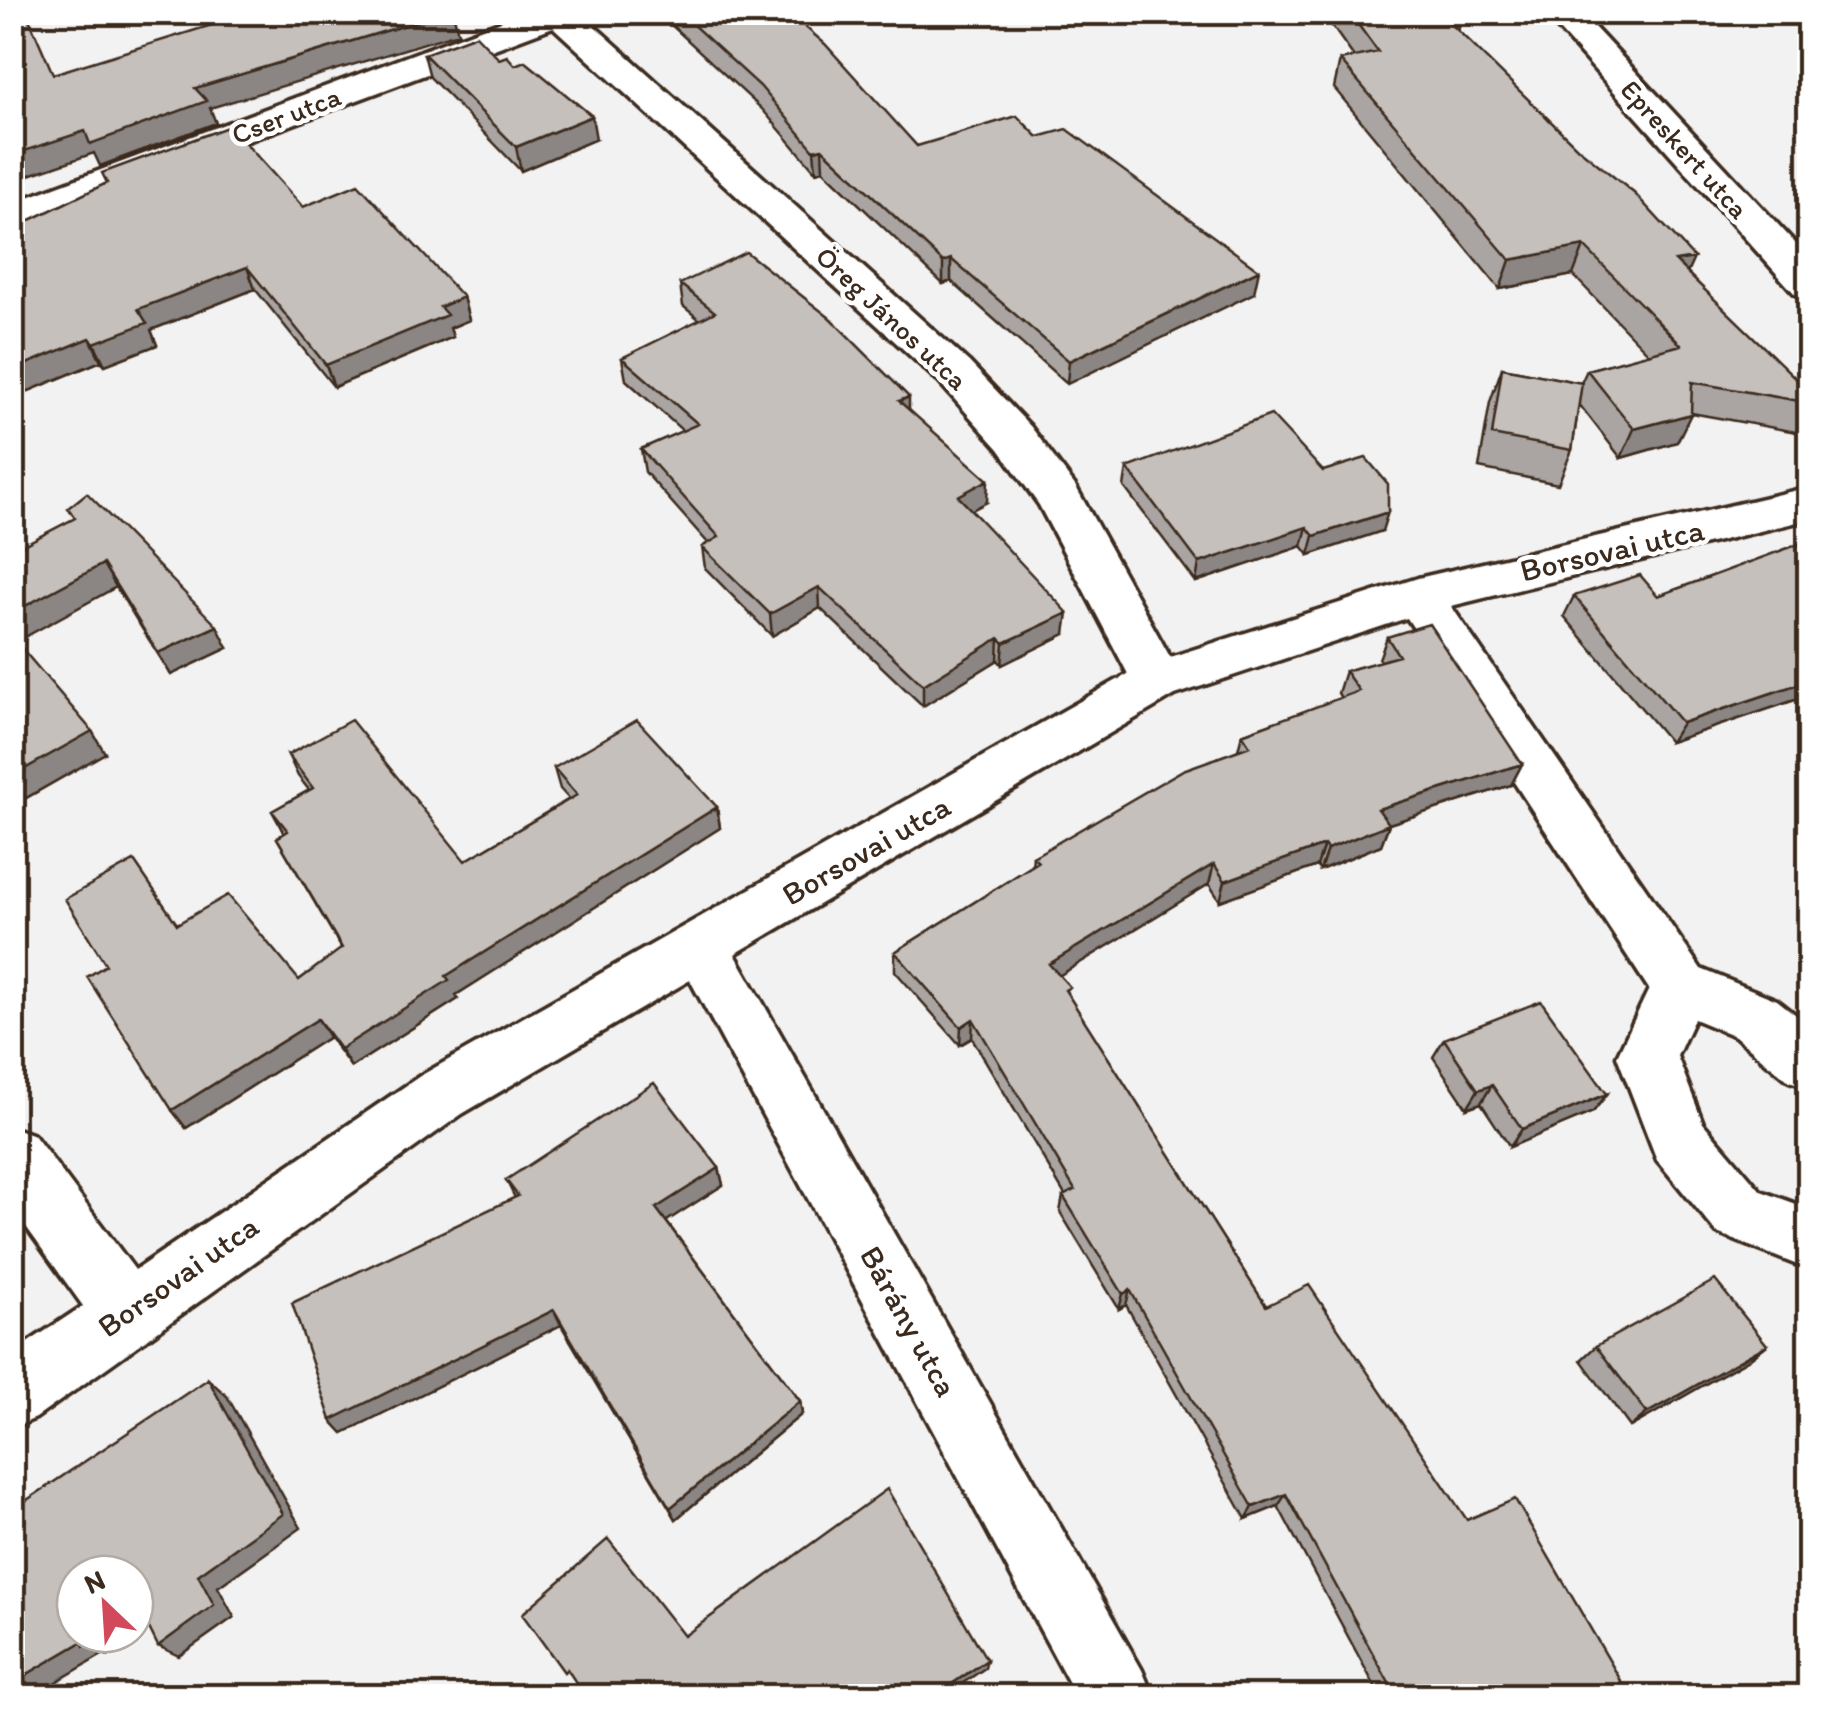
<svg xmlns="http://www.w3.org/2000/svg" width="1822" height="1709" viewBox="0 0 1822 1709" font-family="Itim,sans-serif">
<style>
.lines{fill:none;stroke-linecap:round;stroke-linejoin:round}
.minor-casing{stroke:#3b2a1e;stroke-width:7}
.minor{fill:#fff;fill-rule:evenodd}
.wall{fill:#aaa5a3;stroke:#3b2a1e;stroke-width:2.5}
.shaded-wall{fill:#8b8684;stroke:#3b2a1e;stroke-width:2.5}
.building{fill:#c6c0bd;stroke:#3b2a1e;stroke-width:2.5}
.labels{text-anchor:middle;stroke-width:9;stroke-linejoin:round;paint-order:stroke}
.far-street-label{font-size:28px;fill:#3b2a1e;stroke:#fff}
.street-label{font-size:32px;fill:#3b2a1e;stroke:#fff}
</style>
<rect width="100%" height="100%" fill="#f3f2f2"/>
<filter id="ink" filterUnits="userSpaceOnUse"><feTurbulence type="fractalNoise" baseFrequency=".01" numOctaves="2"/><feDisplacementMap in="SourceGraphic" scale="20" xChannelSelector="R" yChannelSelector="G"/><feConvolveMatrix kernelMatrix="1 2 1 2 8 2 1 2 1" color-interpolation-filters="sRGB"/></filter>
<g filter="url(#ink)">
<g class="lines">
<defs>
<path id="minor" d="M526,12H579L969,362L1031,427L1076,487L1170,657L1418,578L1810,487V519L1451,606L1701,969L1777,1000L1810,1026V1088L1789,1081L1735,1036L1694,1019L1677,1056L1703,1123L1761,1191L1810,1209V1270L1717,1233L1657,1160L1617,1056L1649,989L1407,618L1175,695L735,954L1142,1670L1153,1696H1076L690,980L462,1114L36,1418L12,1428V1353L83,1306L12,1207V1127L34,1135L135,1270L420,1076L1128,674L1039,505L999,449L939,382L553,27L12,229V203Z
M1543,12H1580L1810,259V298L1795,294Z"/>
</defs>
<!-- minor casing -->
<use href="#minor" class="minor-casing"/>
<!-- minor -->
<use href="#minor" class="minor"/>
</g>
<!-- wall -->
<path class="wall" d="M668,12H788L917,146L1038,137L1254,293L1067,384L951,281L943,284L823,170L816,172L762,109L669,23Z
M1322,12H1463L1458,31L1810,403V430L1807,434L1691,413L1677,442L1621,458L1579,404L1572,450L1558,484L1479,468L1490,402L1502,368L1581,383L1587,370L1649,354L1573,275L1500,289L1334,88L1340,60L1354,57Z
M424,54L499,59L596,139L521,171L430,77Z
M107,183L303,207L463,297L469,320L450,328L453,337L334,387L255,289L151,330L157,345L105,365L101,361L12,398V229Z
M680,284L909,410L987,502L971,510L1065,634L1002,665L998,660L923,706L820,608L772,636L705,568L702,547L708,543L645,472L641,449L683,431L626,380L622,358L700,320L683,306Z
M1127,468L1323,471L1382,531L1309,555L1302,546L1196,582L1124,487Z
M74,519L228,648L171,675L116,587L16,641L105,753L12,806V551Z
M1810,540V707L1801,698L1670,742L1564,616L1574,596H1658Z
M1387,637L1522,764L1511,785L1389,824L1381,845L1320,870L1317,866L1220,901L1209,884L1059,975L1068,995L1266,1306L1467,1520L1630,1696H1380L1278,1506L1246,1519L1126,1305L1119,1309L1060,1212L1063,1196L1065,1195L972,1038L960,1045L895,971V952L1032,866L1033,857L1238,750L1242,734L1341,698L1338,693L1345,671L1381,661L1379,659Z
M288,755L465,861L569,799L560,789L554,768L717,807L720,828L456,995L458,999L351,1067L329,1037L186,1128L172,1110L177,924L299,980L342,949L277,838L284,833L272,811L309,790L298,776Z
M1444,1039L1607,1094L1593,1112L1510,1147L1481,1103L1467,1108L1433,1057Z
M719,1168L723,1185L666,1221L800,1401L802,1414L676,1519L561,1325L343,1433L331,1420L515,1198L506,1180Z
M1767,1345L1749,1359L1630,1427L1581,1360L1596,1346Z"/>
<!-- shaded-wall -->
<path class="shaded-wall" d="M449,12H453L458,33L210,108L216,123L100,166L94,153L12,181V155L195,88Z
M1463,13L1455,41L1443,16Z
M592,116L596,139L521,171L516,147Z
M822,148L823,170L816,172L814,150Z
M1584,246L1573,275L1500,289L1510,260Z
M1694,258L1681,287L1675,261Z
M951,259V281L943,284V262Z
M247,267L255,289L151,330L157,345L105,365L94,343L138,309Z
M1259,270L1254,293L1067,384L1069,361Z
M463,297L469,320L450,328L453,337L334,387L326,365L440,307Z
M90,338L101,361L12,398V370Z
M909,397V420L899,401Z
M1691,414L1677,442L1621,458L1634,429Z
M988,480L987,502L957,518L958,496Z
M1388,512L1382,531L1309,555L1314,536Z
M1307,527L1302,546L1196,582L1199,563Z
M103,564L116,587L14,643L12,613Z
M819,587L820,608L772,636L770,614Z
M1068,613L1065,634L1002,665L1004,643Z
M217,626L228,648L171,675L158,653Z
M999,638L998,660L923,706V685Z
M1810,680V686L1801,698L1670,742L1682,723Z
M92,731L105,753L12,806V776Z
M1522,764L1511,785L1370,830L1378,809Z
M717,807L720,828L456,995L458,999L351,1067L340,1049L446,976Z
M1389,824L1381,845L1320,870L1327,849Z
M1324,845L1317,866L1220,901L1225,881Z
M1214,864L1209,884L1047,983L1049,964Z
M318,1019L329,1037L186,1128L172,1110Z
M973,1019L972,1038L960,1045L961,1027Z
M1492,1085L1481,1103L1467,1108L1478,1090Z
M1607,1094L1593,1112L1510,1147L1522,1129Z
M719,1168L723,1185L662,1224L656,1208Z
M1130,1290L1126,1305L1119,1309L1123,1294Z
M554,1310L561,1325L343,1433L331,1420Z
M1767,1345L1749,1359L1630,1427L1647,1413Z
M208,1379L227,1396L301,1528L218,1587L234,1617L179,1656L158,1646L198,1575Z
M800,1401L802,1414L676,1519L670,1508Z
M1286,1494L1278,1506L1246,1519L1253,1507Z
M139,1608L161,1619L108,1656L104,1654L32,1696H12V1683L82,1642L101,1634H135V1610Z
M987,1660L985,1668L944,1696H934Z"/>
<!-- building -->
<path class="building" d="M12,12H26L53,74L254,12H449L195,88L207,101L90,144L85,131L12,155Z
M679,12H788L825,44L917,146L1017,116L1038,137L1067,129L1259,270L1069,361L951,259L943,262L822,148L814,150L760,86Z
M1349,12H1463L1443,16L1578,148L1635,194L1694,258L1675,261L1810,392V403L1692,382L1691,414L1634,429L1587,370L1681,345L1584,246L1510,260L1340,60L1378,52Z
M476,35L499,59L507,56L515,65L525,61L592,116L516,147L424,54Z
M230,126L303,207L358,184L463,297L440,307L447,315L326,365L247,267L138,309L147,323L94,343L90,338L12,370V229L107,183L102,173Z
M746,252L830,318L909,397L899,401L988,480L958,496L1068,613L1004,643L999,638L923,685L819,587L770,614L702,547L719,537L641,449L698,424L622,358L715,312L680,284Z
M1502,368L1582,383L1572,450L1492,435Z
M1271,415L1323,471L1366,458L1388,484V512L1314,536L1307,527L1199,563L1127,468Z
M87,493L217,626L158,653L103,564L12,613V551L75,518L68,508Z
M1810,540V680L1682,723L1574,596L1640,575L1658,596Z
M1429,624L1522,764L1378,809L1389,824L1327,849L1324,845L1225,881L1214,864L1049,964L1070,987L1065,990L1266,1306L1309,1285L1467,1520L1515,1499L1630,1696H1396L1286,1494L1253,1507L1130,1290L1123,1294L1063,1196L1075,1190L973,1019L961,1027L895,952L1038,862L1033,857L1183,770L1250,746L1242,734L1359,691L1345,671L1399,656L1387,637Z
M12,637L92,731L12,776Z
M351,720L465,861L577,795L554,768L637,720L717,807L446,976L449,980L340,1049L318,1019L172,1110L87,977L106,965L65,899L134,861L177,924L228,895L299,980L342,948L277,838L288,831L272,811L313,788L288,755Z
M1541,1001L1607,1094L1522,1129L1492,1085L1478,1090L1444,1039Z
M654,1083L719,1168L656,1208L800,1401L670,1508L554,1310L331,1420L292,1303L518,1196L506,1180Z
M1715,1280L1767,1345L1647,1413L1596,1346Z
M208,1379L283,1514L198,1575L214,1605L158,1646L139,1608L135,1610V1574H75V1634H101L84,1646L82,1642L12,1683V1527L25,1520L18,1506Z
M887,1489L987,1660L934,1696H585L567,1669L564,1672L522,1614L608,1539L684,1636Z
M1810,1688V1696H1789Z"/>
</g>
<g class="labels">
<!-- far-street labels -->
<g class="far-street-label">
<text transform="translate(286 115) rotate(-21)" y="10">Cser utca</text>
<text transform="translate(1685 149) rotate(48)" y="10">Epreskert utca</text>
<text transform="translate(892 318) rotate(43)" y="10">Öreg János utca</text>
</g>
<!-- street labels -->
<g class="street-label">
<text transform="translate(1612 550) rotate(-13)" y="11">Borsovai utca</text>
<text transform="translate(866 850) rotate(-30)" y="11">Borsovai utca</text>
<text transform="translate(178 1276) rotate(-35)" y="11">Borsovai utca</text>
<text transform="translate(909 1321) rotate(61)" y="11">Bárány utca</text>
</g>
</g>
<!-- margin -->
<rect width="1822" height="1709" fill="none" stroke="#fff" stroke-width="50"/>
<rect x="25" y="25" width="1772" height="1659" fill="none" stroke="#3b2a1e" stroke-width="4" filter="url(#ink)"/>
<!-- north arrow -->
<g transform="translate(105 1604) rotate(335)"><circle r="48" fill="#ffffff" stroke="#b1aaa5" stroke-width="2.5"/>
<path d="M0-8L18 38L0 25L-18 38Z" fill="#d1495b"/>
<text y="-15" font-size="28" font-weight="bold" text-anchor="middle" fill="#3b2a1e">N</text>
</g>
</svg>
